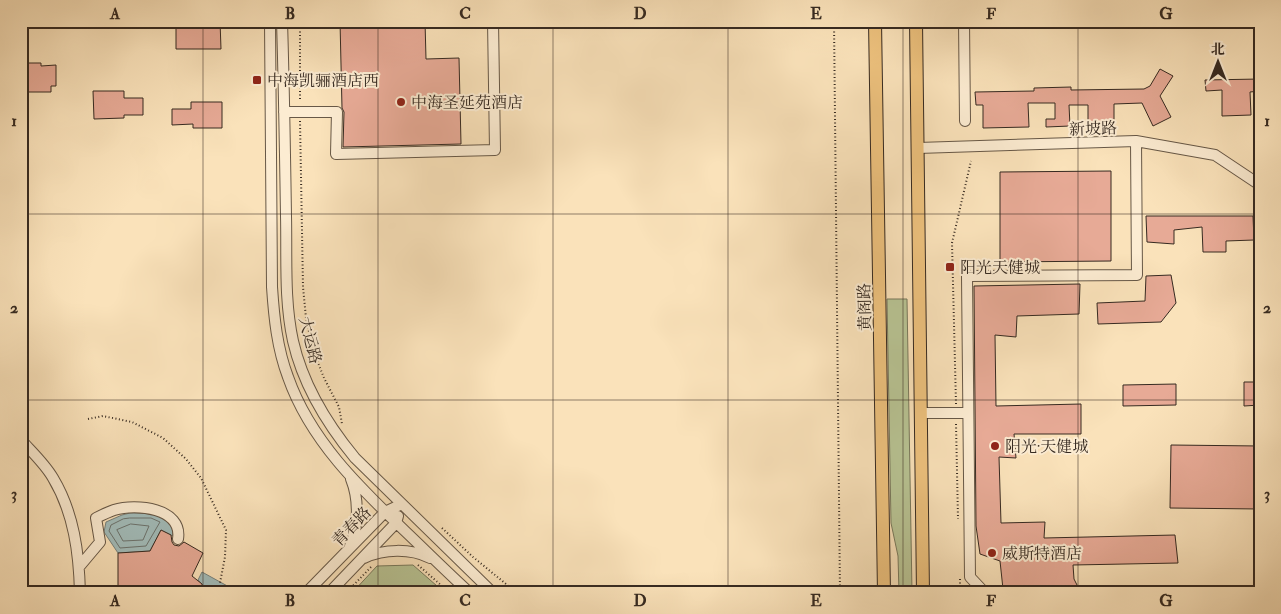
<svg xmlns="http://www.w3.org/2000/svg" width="1281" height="614" viewBox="0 0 1281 614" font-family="'IM FELL Double Pica','Noto Serif SC',serif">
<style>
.green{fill:#b8c494;stroke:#77775a}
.water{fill:#a2bcba;stroke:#77827d}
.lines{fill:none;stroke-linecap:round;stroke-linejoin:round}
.shore{stroke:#6c736e;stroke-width:1}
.building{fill:#e7aa96;stroke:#362a21}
.minor-casing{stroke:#675847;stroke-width:12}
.major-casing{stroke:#362a21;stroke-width:14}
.path{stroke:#362a21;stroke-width:2;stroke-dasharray:1 2.5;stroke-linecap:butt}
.minor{stroke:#fcecd2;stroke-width:10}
.major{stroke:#edc17d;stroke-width:12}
.grid{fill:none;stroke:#362a21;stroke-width:1;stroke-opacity:0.55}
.poi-dot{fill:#8f2418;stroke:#fcecd2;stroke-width:2}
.labels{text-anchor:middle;stroke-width:4;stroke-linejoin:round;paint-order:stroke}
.poi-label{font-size:16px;fill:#362a21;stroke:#fcecd2;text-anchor:start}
.street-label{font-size:16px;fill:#362a21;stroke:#fcecd2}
.neatline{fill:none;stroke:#362a21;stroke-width:2}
.grid-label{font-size:16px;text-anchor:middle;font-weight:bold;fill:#362a21}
</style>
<rect width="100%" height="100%" fill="#fae2ba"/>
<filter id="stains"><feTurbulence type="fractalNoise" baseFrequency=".004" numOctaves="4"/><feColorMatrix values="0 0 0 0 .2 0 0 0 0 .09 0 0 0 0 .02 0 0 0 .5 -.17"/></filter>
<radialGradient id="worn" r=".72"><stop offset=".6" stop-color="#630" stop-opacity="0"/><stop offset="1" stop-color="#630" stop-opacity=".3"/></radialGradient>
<!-- green -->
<path class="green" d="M887,299H907L912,593H899L898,556L891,523Z
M413,565L445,593H352L377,566Z"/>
<!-- water -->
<path class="water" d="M130,513C147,513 173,513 173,536L161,530L150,551L118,553L104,532L106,522L122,515Z
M202,572L231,588V593H203L202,584L198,580Z"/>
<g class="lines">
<!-- shore -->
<path class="shore" d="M130,518H151L160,522L146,546L120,548L109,531L111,525L123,519Z
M131,524L149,526L143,540L123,541L117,530Z"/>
</g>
<!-- building -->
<path class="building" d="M176,21H220L221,49H176Z
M340,21H425L426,59L459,58L461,144L343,147L344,112L342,108Z
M21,63H41V66L56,65V86H51V92H21Z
M1160,69L1173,76L1160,96L1171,117L1153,126L1142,103L1114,104V127H1088V105H1069L1070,126L1046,127V119H1055V103H1028L1029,127L983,128V105H976L975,92L1034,91V88L1071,87V90L1144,89L1150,86Z
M1260,79V91L1250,92L1251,115L1222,116V90L1206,91L1205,80Z
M93,91H124V98H143V115H124V118L94,119Z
M191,102H222V128H193V124L172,125V109H191Z
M1111,171V261L1000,262V172Z
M1146,216H1253L1254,240L1226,241V252H1203L1202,227L1174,230V244L1147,242Z
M1171,275L1176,303L1161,322L1098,324L1097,303L1145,301L1146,276Z
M1080,284L1079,314L1017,316L1016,337L995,335L996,406L1081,404V434H1014L1016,458L999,457L1001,523L1045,522L1044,538L1175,535L1178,563L1073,565L1074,579L1081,593H1006L1003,589L1000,561L980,554L976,526L974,286Z
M1244,382H1260V405L1244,406Z
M1176,384V405L1123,406V385Z
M1171,445L1260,446V509L1170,508Z
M161,530L171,535L172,542L174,545L179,546L184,542L203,553L192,576L202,584L203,593H118V553L150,551Z"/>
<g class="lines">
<defs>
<path id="minor" d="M270,21L272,287C274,317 277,348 288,377C310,440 359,487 406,532C427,552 448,573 470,593
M282,21C284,86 285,151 286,216C287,257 284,300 293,341C303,385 327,424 355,458L493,593
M964,21L965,121
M284,112H337L336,154L495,150L493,21
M918,148L1136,141L1215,155L1260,185
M921,413H968
M21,440C32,452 45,464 53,478C74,513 79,553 80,593
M350,546C359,526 359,499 351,479
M364,558C384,549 410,548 430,558
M79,567L100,542L96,518C102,515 108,512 114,510C136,503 183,508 178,539
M306,593L385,512L402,504
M329,593L396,523L398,516
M985,593L970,577L967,276L1137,275L1136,141"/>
<path id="major" d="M875,21L884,593
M916,21L923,593"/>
</defs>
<!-- minor casing -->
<use href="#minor" class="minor-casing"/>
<!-- major casing -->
<use href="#major" class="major-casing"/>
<!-- path -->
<path class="path" d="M300,21V101
M834,21L840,593
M300,121L303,287L306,318L313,350L324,378L339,407L342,424
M956,404L952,243L971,161
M88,419L103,416L132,422L163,438L186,459L201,478L226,530L225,557L218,593
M956,424L958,519
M442,528L473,557L517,593
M418,565L450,593
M960,579V593
M346,593L372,566"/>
<!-- minor -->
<use href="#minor" class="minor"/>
<!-- major -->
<use href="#major" class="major"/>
</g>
<!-- grid -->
<path class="grid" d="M203,21V593M378,21V593M553,21V593M728,21V593M903,21V593M1078,21V593M21,214H1260M21,400H1260"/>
<!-- markers -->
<g class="poi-dot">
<rect x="252" y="75" width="10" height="10" rx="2.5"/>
<circle cx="401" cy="102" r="5"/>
<rect x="945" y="262" width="10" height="10" rx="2.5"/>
<circle cx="995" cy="446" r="5"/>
<circle cx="992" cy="553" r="5"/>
</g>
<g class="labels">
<!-- poi labels -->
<g class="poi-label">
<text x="267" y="86">中海凯骊酒店西</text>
<text x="411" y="108">中海圣延苑酒店</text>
<text x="960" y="273">阳光天健城</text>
<text x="1005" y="452">阳光·天健城</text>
<text x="1002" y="559">威斯特酒店</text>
</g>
<!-- street labels -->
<g class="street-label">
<text transform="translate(1093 128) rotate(-2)" y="6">新坡路</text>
<text transform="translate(864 307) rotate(-91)" y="6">黄阁路</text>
<text transform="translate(311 340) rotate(76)" y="6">大运路</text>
<text transform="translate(351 526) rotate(-46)" y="6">青春路</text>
</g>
</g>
<!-- margin -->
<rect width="1281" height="614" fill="none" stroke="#fae2ba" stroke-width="55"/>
<!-- north arrow -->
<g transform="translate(1218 62)" stroke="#fcecd2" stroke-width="4" paint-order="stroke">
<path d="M0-4L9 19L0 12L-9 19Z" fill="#362a21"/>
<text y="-8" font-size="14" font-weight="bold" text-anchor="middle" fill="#362a21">北</text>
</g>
<rect x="28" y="28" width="1226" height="558" class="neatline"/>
<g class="grid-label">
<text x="115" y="19">A</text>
<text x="290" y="19">B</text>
<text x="465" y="19">C</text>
<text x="640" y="19">D</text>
<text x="816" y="19">E</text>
<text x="991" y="19">F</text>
<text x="1166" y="19">G</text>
<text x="14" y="126">1</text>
<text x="1267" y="126">1</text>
<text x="14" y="313">2</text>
<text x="1267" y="313">2</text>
<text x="14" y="499">3</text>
<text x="1267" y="499">3</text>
<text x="115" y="606">A</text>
<text x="290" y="606">B</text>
<text x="465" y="606">C</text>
<text x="640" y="606">D</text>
<text x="816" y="606">E</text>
<text x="991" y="606">F</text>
<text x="1166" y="606">G</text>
</g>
<rect width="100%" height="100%" filter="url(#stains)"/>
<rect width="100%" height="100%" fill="url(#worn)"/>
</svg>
